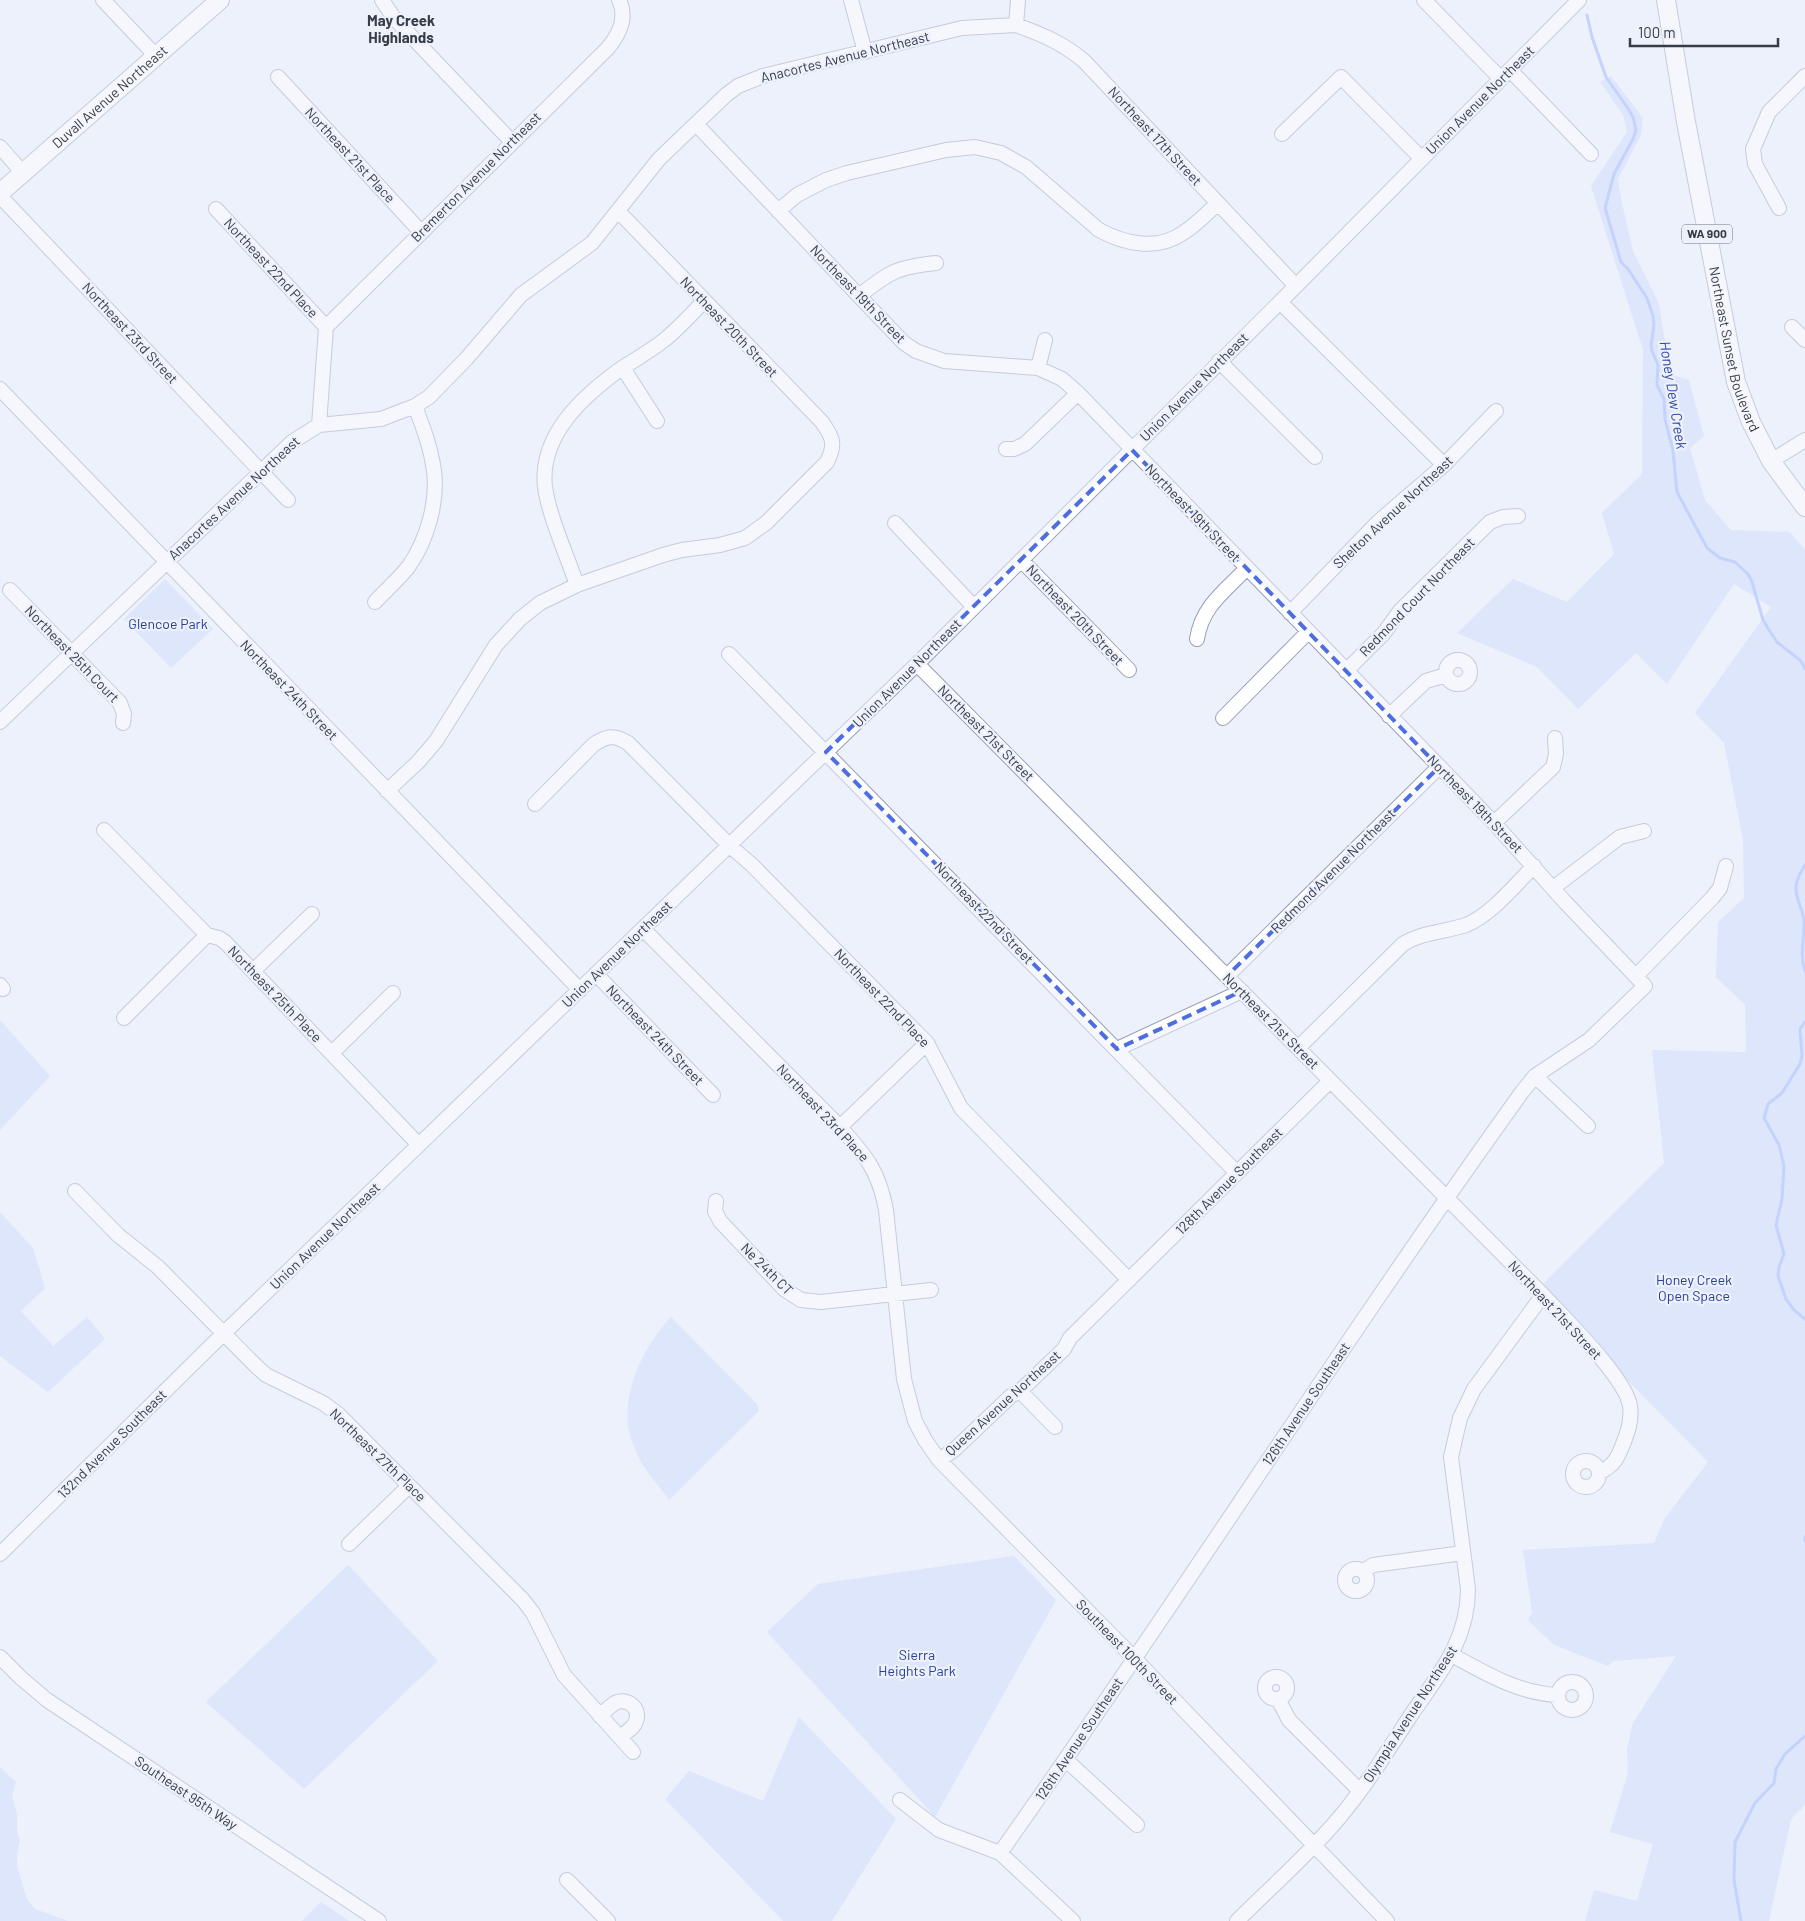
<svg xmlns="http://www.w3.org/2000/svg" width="1805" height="1921" viewBox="0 0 1805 1921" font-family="Barlow,sans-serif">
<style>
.green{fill:#cbd9fb}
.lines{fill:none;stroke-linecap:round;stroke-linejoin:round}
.stream{stroke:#92aefe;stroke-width:3}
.minor-casing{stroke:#969fb8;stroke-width:16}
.major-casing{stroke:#969fb8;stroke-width:20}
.minor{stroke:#fff;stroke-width:14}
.major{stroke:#fff;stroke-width:18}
.marked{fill:none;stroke:#4d6de1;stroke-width:4;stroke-dasharray:10 6;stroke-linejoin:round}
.labels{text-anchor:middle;stroke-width:4.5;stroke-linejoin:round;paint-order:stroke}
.shield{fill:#edf1fc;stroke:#6e727d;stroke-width:1}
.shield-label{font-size:12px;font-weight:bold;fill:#383c46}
.street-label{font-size:14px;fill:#383c46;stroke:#edf1fc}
.park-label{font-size:14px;fill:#2a409b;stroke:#edf1fc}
.neighbourhood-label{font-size:15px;font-weight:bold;fill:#383c46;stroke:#edf1fc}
.water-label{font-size:15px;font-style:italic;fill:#324aa6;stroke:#edf1fc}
</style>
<rect width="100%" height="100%" fill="#edf1fc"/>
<!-- green -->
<path class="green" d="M1611,76L1643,118L1641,135L1618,179L1621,199L1633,251L1659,304L1670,374L1689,380L1704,436L1690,448L1705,500L1731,530L1790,532L1805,550V1805L1791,1819L1769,1921H1585L1594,1890L1637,1901L1653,1844L1610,1832L1628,1773L1627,1749L1633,1723L1676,1656L1613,1661L1608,1666L1554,1645L1528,1620L1532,1613L1523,1550L1654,1543L1665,1518L1708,1462L1538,1289L1664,1163L1652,1050L1746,1052L1745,1005L1716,977L1718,922L1744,898L1743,840L1724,743L1695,713L1771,607L1734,584L1667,684L1636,653L1578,709L1537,667L1457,633L1513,579L1567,602L1614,554L1602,513L1642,474L1643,350L1591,186L1627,132L1623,115L1600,82Z
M165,579L213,629L171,668L124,619Z
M0,1020L50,1076L0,1130Z
M0,1212L33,1248L45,1288L21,1311L53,1346L87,1317L105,1339L48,1392L0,1356Z
M671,1317L757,1404L759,1411L669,1500C661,1488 650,1477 643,1465C638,1457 629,1435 628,1426C624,1386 645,1345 671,1317Z
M1014,1556L1056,1600L935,1817L767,1632L818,1584Z
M348,1565L438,1661L304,1789L206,1702Z
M799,1717L896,1819L832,1921H783L665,1799L689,1771L763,1801Z
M0,1767L16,1782L12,1795L17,1815V1833L20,1840L17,1854V1866L27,1899L35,1909L68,1921H0Z
M321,1902L349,1921H302Z"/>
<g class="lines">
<!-- stream -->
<path class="stream" d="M1587,15L1592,37L1606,77L1627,107L1633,117L1636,130L1633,139L1614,174L1605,208L1621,262L1628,269L1647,298L1653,316L1654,325L1651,345L1652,351L1658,365L1657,385L1664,399L1665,419L1673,451L1677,492L1707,548L1720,558L1735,562L1748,574L1752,582L1763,620L1769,630L1777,642L1801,661L1805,669
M1805,865C1801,872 1796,879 1796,887C1795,898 1803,909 1804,921C1805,938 1799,954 1805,971
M1805,1022L1800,1029L1802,1056L1800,1064L1782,1093L1768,1104L1764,1118L1779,1145L1784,1166L1782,1199L1776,1225L1784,1254L1779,1267L1778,1276L1786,1299L1794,1310L1805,1319
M1805,1537V1541
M1741,1921L1734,1880L1735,1842L1755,1803L1774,1783L1776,1769L1785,1754L1805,1736"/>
<defs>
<path id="minor" d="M103,0L156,56
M382,0L394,18L512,142
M851,0L865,52
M1018,0L1016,25C1041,34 1063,43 1084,61L1296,286
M1424,0L1501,79
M1510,70L1591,154
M278,77L421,232
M696,124L859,296L904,343L916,351L944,361L1038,368L1062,379L1078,393L1494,823L1565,902L1645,986L1589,1040L1535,1076L1522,1092C1342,1342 1178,1602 1000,1853
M1282,134L1341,77L1422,159
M0,147L23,173
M0,196L288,500
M1779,208L1755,164L1753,149L1769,112L1805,76
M216,209L326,327
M778,211L797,195L826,180L847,173L946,150L975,147L1001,153L1026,167L1099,230C1125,244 1157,251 1183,233C1196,225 1207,213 1218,203
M859,296C889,272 897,267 936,263
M1280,302L1444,465
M326,327L607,49C619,35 628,18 619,0
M1792,327L1805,340
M1219,361L1315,457
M623,368L657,421
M1038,368L1045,340
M0,389L580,990
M319,425L326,327
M1006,449H1014L1025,444L1078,393
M1771,461L1805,440
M895,523L974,607
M1021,560L1129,670
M577,585C567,556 549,516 545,487C539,435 584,395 622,368C636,359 650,351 663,341C678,329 691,315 704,301
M10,590L120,703L124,714L123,723
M375,602C386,590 399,579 409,566C427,540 438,502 434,471C431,448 423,427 415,406
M1290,613L1378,522L1444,465L1496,411
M1197,639C1202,606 1225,591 1247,568
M729,654L1237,1173
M1446 672a12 12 0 1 1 24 0a12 12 0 1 1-24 0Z
M917,664L1543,1295C1564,1318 1626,1378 1630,1406C1632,1420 1628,1432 1623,1444C1618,1457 1614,1466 1600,1472
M1346,671L1384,633L1400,611L1490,522L1503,517L1518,516
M1389,716L1426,681L1446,675
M1223,718L1308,632
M0,722L292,442L319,425L381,419L415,406L429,397L467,358L521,295L592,243L659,159L726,95L738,86L763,76L962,28L1016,25
M387,791L418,762L436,741L496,645L520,619L540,603L577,585L663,555L682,550L720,545L745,538L766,523L827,462C836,444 833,438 822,422L618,211
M535,804L593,745C606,736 614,734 628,743L730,846L752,865L927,1043L961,1108L1129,1280
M1494,823L1553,767L1556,754L1555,738
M104,830L207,935L219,938L225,942L419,1145
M1553,888L1620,837L1644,831
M643,929L840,1127C866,1156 879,1171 886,1210L904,1379L915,1421L925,1440L939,1460L1134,1658L1387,1921
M253,971L312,914
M596,974L713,1095
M1227,976L1439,767
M1636,976L1713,897L1720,888L1726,866
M0,985L3,989
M124,1018L207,935
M1298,1048L1403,944C1422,932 1445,932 1466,925C1491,915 1515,885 1534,866
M1117,1049L1242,991
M332,1053L393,993
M1535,1076L1588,1126
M840,1127L927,1043
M75,1191L118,1235L158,1267L256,1366L266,1375L323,1403L338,1414L523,1600L533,1613L564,1675L633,1752
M716,1201L715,1211L720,1221L784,1289L801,1300L821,1302L931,1290
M1020,1391L1055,1427
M939,1460L954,1450L1011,1396L1020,1391L1064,1349L1070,1338L1330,1081
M1573 1474a13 13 0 1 1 26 0a13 13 0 1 1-26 0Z
M349,1544L409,1486
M0,1554L224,1333L917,664L1296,286L1579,0
M1345 1580a11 11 0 1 1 22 0a11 11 0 1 1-22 0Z
M1363,1571L1373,1565L1463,1553
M1452,1655C1485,1673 1518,1693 1557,1695
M0,1657L21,1678L47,1700L379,1921
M1265 1688a11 11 0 1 1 22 0a11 11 0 1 1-22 0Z
M1558 1696a14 14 0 1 1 28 0a14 14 0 1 1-28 0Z
M1278,1699L1289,1720L1360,1791
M600,1716C605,1711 610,1706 615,1703C627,1697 641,1708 636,1721C634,1728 625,1733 620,1737
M1066,1760L1137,1825
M900,1800L939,1830L1000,1853L1073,1921
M567,1880L608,1921
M1237,1921C1271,1887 1308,1855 1339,1818C1366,1786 1388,1750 1411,1715C1439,1674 1468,1641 1468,1589L1451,1457L1460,1418L1474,1389L1543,1295"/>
<g id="major">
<path id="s1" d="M1666,0L1686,122L1736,382L1751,422L1771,461L1805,507"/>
<path id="s2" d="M0,193L220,0"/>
</g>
</defs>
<!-- minor casing -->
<use href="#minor" class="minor-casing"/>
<!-- major casing -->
<use href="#major" class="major-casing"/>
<!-- minor -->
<use href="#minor" class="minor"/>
<!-- major -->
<use href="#major" class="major"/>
</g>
<!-- marked area -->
<path d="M0 0H1805V1921H0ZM1132,450L1439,767L1227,976L1242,991L1117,1049L826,752Z" fill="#edf1fc" fill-opacity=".55" fill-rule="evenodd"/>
<path class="marked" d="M1132,450L1439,767L1227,976L1242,991L1117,1049L826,752Z"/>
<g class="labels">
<!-- shield labels -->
<rect class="shield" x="1682" y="224.5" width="50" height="19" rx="4"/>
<g class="shield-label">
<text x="1707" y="238">WA 900</text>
</g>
<!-- street labels -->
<g class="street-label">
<text transform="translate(845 57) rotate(-14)" y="5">Anacortes Avenue Northeast</text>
<text dy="5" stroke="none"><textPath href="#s2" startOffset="146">Duvall Avenue Northeast</textPath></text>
<text transform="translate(1480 100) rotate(-45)" y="5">Union Avenue Northeast</text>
<text transform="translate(1155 136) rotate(47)" y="5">Northeast 17th Street</text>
<text transform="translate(350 155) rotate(47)" y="5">Northeast 21st Place</text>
<text transform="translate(476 177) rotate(-45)" y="5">Bremerton Avenue Northeast</text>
<text transform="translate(271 268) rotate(47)" y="5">Northeast 22nd Place</text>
<text transform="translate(858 294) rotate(46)" y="5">Northeast 19th Street</text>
<text transform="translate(729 327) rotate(46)" y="5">Northeast 20th Street</text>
<text transform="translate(130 333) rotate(47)" y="5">Northeast 23rd Street</text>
<text dy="5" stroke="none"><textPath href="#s1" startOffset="356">Northeast Sunset Boulevard</textPath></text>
<text transform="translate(1194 387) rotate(-45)" y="5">Union Avenue Northeast</text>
<text transform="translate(234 498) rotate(-43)" y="5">Anacortes Avenue Northeast</text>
<text transform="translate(1393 512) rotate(-43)" y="5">Shelton Avenue Northeast</text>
<text transform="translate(1193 513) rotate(46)" y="5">Northeast 19th Street</text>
<text transform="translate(1417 597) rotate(-46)" y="5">Redmond Court Northeast</text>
<text transform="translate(1075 615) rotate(46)" y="5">Northeast 20th Street</text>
<text transform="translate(72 654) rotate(46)" y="5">Northeast 25th Court</text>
<text transform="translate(907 673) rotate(-45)" y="5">Union Avenue Northeast</text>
<text transform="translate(289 690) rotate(46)" y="5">Northeast 24th Street</text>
<text transform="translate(986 733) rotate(45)" y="5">Northeast 21st Street</text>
<text transform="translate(1475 804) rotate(46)" y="5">Northeast 19th Street</text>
<text transform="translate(1333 871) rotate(-45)" y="5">Redmond Avenue Northeast</text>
<text transform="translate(984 913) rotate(46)" y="5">Northeast 22nd Street</text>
<text transform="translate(617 954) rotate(-44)" y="5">Union Avenue Northeast</text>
<text transform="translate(275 994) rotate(46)" y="5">Northeast 25th Place</text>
<text transform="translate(882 998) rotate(46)" y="5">Northeast 22nd Place</text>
<text transform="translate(1271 1021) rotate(45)" y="5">Northeast 21st Street</text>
<text transform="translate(655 1035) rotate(46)" y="5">Northeast 24th Street</text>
<text transform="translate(823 1113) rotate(47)" y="5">Northeast 23rd Place</text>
<text transform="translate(1229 1181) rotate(-45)" y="5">128th Avenue Southeast</text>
<text transform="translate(325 1236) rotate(-44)" y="5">Union Avenue Northeast</text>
<text transform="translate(767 1269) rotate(45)" y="5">Ne 24th CT</text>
<text transform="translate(1555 1310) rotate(47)" y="5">Northeast 21st Street</text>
<text transform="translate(1003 1403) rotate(-42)" y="5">Queen Avenue Northeast</text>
<text transform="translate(1306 1404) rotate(-56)" y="5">126th Avenue Southeast</text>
<text transform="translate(112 1444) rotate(-45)" y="5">132nd Avenue Southeast</text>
<text transform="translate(378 1455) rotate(44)" y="5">Northeast 27th Place</text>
<text transform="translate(1127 1652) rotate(46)" y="5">Southeast 100th Street</text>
<text transform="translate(1410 1714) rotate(-57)" y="5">Olympia Avenue Northeast</text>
<text transform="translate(1079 1739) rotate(-56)" y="5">126th Avenue Southeast</text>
<text transform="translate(186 1793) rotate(34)" y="5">Southeast 95th Way</text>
</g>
<!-- park labels -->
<g class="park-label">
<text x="168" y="629">Glencoe Park</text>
<text x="1694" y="1285">Honey Creek<tspan x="1694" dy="16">Open Space</tspan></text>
<text x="917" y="1660">Sierra<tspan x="917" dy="16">Heights Park</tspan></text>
</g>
<!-- neighbourhood labels -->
<g class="neighbourhood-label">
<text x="401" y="26">May Creek<tspan x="401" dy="17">Highlands</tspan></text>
</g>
<!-- water labels -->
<g class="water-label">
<text transform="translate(1673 395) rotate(81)" y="5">Honey Dew Creek</text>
</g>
</g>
<!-- scale -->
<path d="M1630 38v8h148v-8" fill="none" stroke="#383c46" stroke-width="2.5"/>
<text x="1638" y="38" font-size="15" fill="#383c46" stroke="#edf1fc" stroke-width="4" paint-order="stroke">100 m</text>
</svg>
